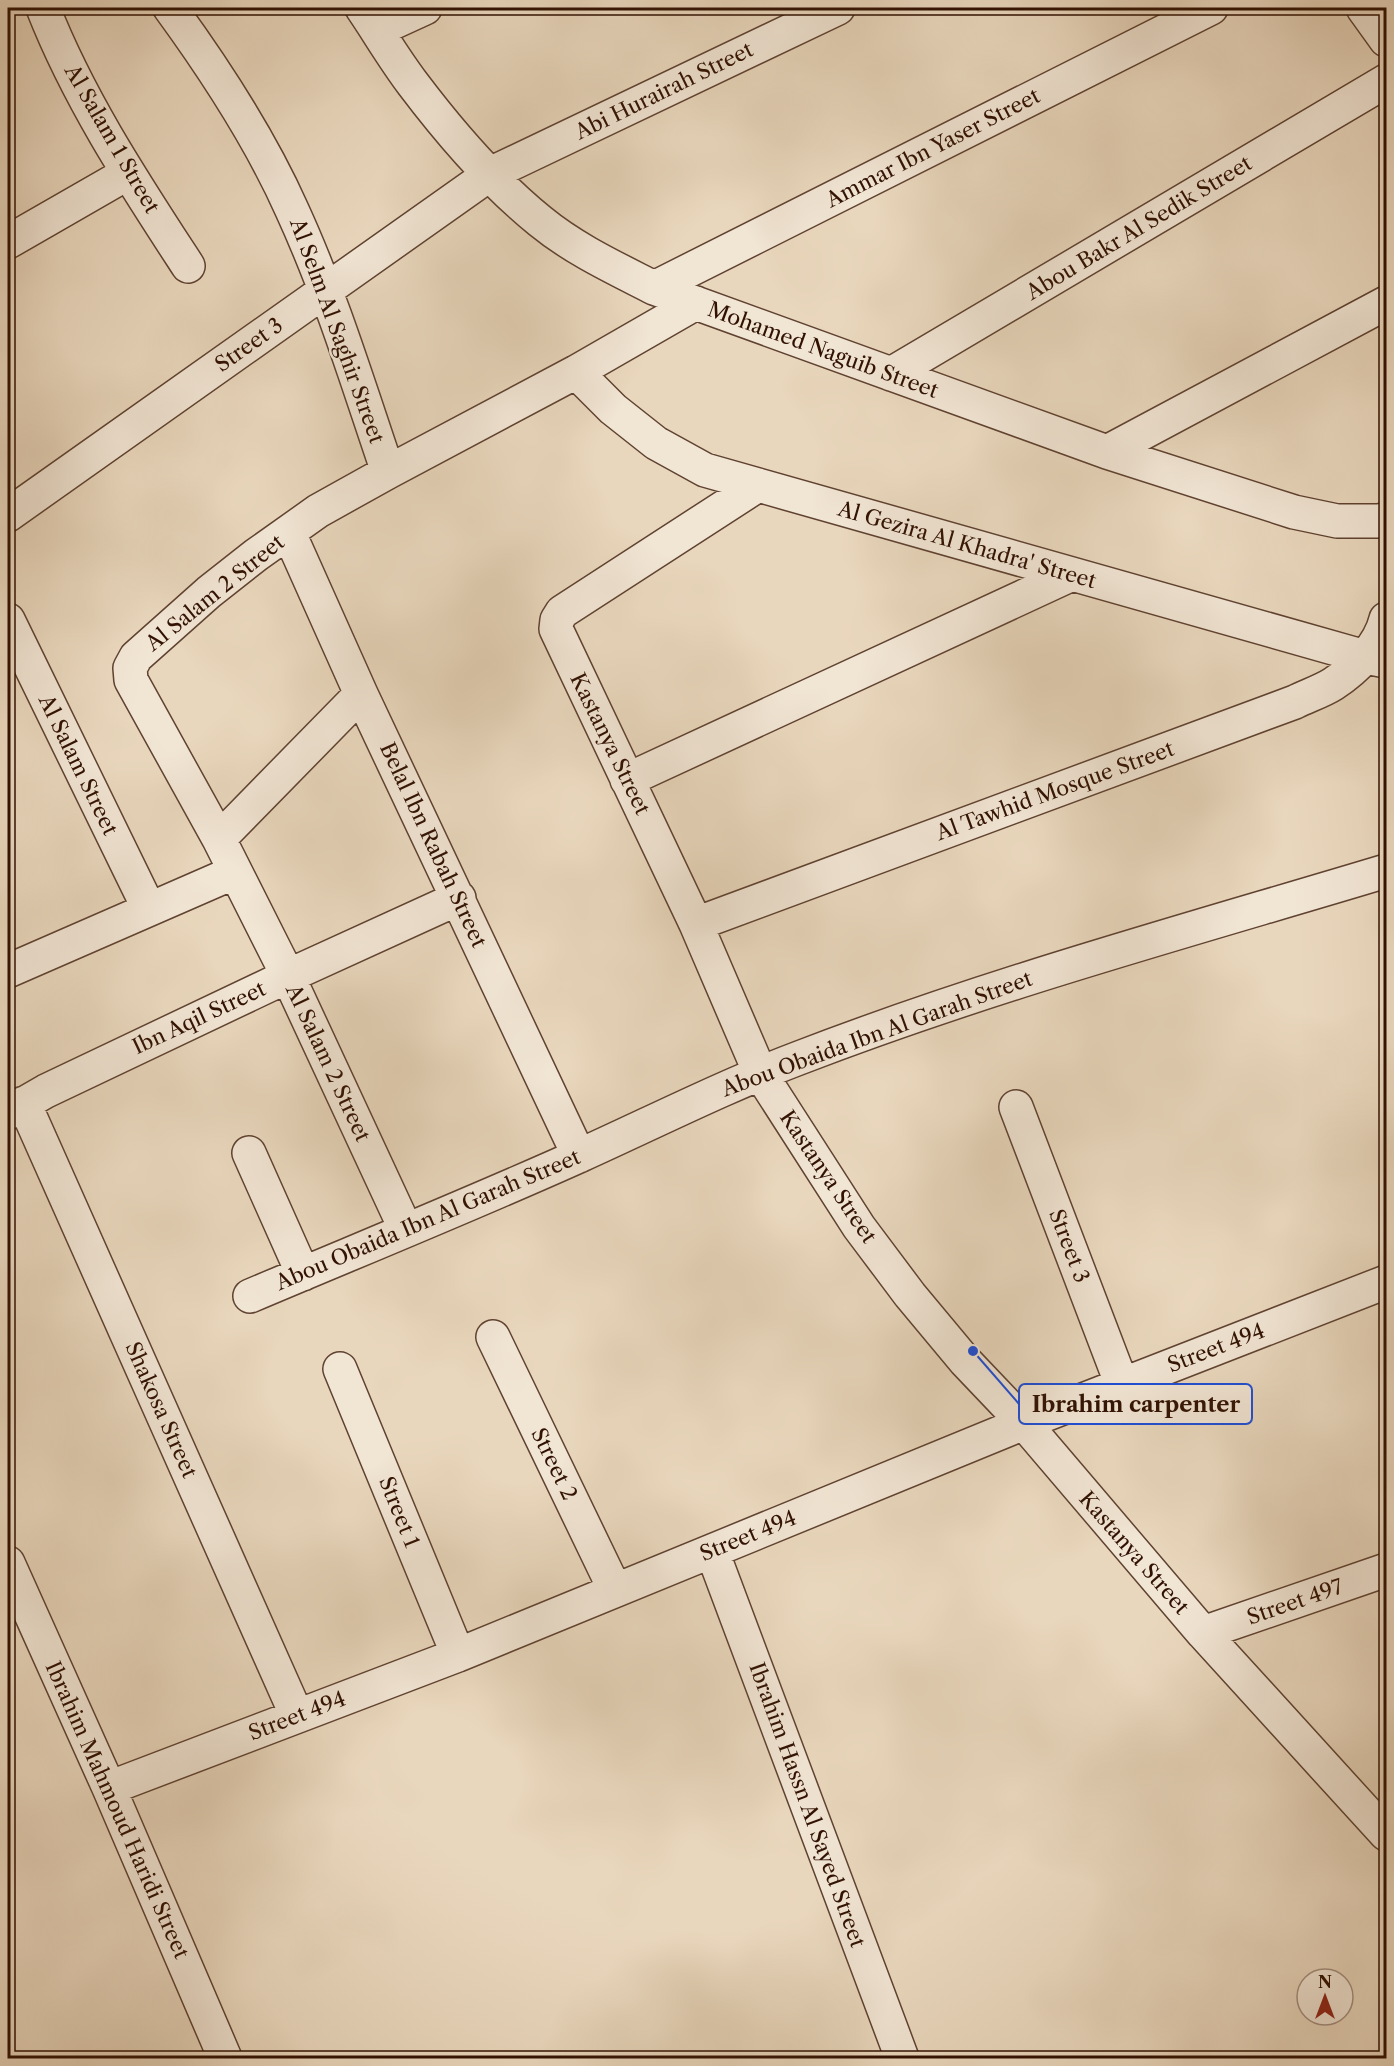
<svg xmlns="http://www.w3.org/2000/svg" width="1394" height="2066" viewBox="0 0 1394 2066" font-family="'Libre Caslon Text',serif">
<style>
.lines{fill:none;stroke-linecap:round;stroke-linejoin:round}
.street-casing{stroke:#5f4231;stroke-width:36}
.street{stroke:#f1e5d4;stroke-width:33}
.labels{text-anchor:middle;stroke-width:5;stroke-linejoin:round;paint-order:stroke}
.street-label{font-size:21px;fill:#311102;stroke:#f1e5d4}
.leader{fill:none;stroke:#1d4ed8;stroke-width:2}
.callout-dot{fill:#1d4ed8;stroke:#f1e5d4;stroke-width:2}
.callout{fill:#f1e5d4;stroke:#1d4ed8;stroke-width:2}
.callout-label{font-size:22px;text-anchor:middle;font-weight:bold;fill:#311102}
</style>
<rect width="100%" height="100%" fill="#e9d7bd"/>
<filter id="stains"><feTurbulence type="fractalNoise" baseFrequency=".00333" numOctaves="4"/><feColorMatrix values="0 0 0 0 .2 0 0 0 0 .09 0 0 0 0 .02 0 0 0 .5 -.17"/></filter>
<radialGradient id="worn" r=".72"><stop offset=".6" stop-color="#630" stop-opacity="0"/><stop offset="1" stop-color="#630" stop-opacity=".3"/></radialGradient>
<g class="lines">
<defs>
<path id="street" d="M43,8C79,100 134,183 188,266
M170,8C216,71 260,138 292,210C331,295 358,384 388,472
M362,8C379,33 394,59 413,84C450,133 492,182 540,221C574,249 615,268 654,288L1107,452L1294,512L1337,521H1379L1386,519
M1363,8L1386,40
M377,30L425,8
M8,242L128,173
M654,288L1211,8
M576,372L613,409L656,443L705,470L1365,657L1386,661
M891,374L1386,81
M1107,452L1386,303
M758,485L562,612L557,620L556,629L696,924L760,1073L859,1227L910,1295L965,1361L1024,1423L1203,1633L1386,1834
M8,515L490,174L838,8
M289,533L361,694L579,1156
M8,620L149,909
M627,780L1070,575
M219,839L361,694
M696,924L1295,702C1307,696 1322,691 1333,684C1356,669 1380,645 1386,619
M8,971L235,872
M24,1103L297,1716
M1016,1107L1122,1385
M8,1113L46,1091L288,976L459,898
M249,1153L303,1274
M406,1230L288,976L219,839L131,680L130,668L136,657L209,592L256,555L318,511L388,472L576,372L696,303
M250,1296C361,1249 472,1204 581,1155C654,1122 725,1086 799,1058C991,984 1190,930 1386,871
M493,1337L615,1590
M340,1369L458,1655
M712,1551L902,2058
M8,1563L109,1788L225,2058
M1203,1633L1386,1570
M109,1788L458,1655L1024,1423L1386,1282"/>
</defs>
<!-- street casing -->
<use href="#street" class="street-casing"/>
<!-- street -->
<use href="#street" class="street"/>
</g>
<g class="labels">
<!-- street labels -->
<g class="street-label">
<text transform="translate(664 91) rotate(-26)" y="7">Abi Hurairah Street</text>
<text transform="translate(112 139) rotate(60)" y="7">Al Salam 1 Street</text>
<text transform="translate(933 148) rotate(-27)" y="7">Ammar Ibn Yaser Street</text>
<text transform="translate(1139 228) rotate(-31)" y="7">Abou Bakr Al Sedik Street</text>
<text transform="translate(337 331) rotate(70)" y="7">Al Selm Al Saghir Street</text>
<text transform="translate(249 345) rotate(-35)" y="7">Street 3</text>
<text transform="translate(823 350) rotate(20)" y="7">Mohamed Naguib Street</text>
<text transform="translate(967 545) rotate(16)" y="7">Al Gezira Al Khadra' Street</text>
<text transform="translate(215 593) rotate(-39)" y="7">Al Salam 2 Street</text>
<text transform="translate(610 744) rotate(64)" y="7">Kastanya Street</text>
<text transform="translate(78 765) rotate(64)" y="7">Al Salam Street</text>
<text transform="translate(1055 791) rotate(-20)" y="7">Al Tawhid Mosque Street</text>
<text transform="translate(433 845) rotate(65)" y="7">Belal Ibn Rabah Street</text>
<text transform="translate(199 1018) rotate(-25)" y="7">Ibn Aqil Street</text>
<text transform="translate(877 1034) rotate(-20)" y="7">Abou Obaida Ibn Al Garah Street</text>
<text transform="translate(328 1063) rotate(65)" y="7">Al Salam 2 Street</text>
<text transform="translate(828 1177) rotate(56)" y="7">Kastanya Street</text>
<text transform="translate(428 1220) rotate(-23)" y="7">Abou Obaida Ibn Al Garah Street</text>
<text transform="translate(1069 1246) rotate(69)" y="7">Street 3</text>
<text transform="translate(1216 1348) rotate(-21)" y="7">Street 494</text>
<text transform="translate(161 1410) rotate(66)" y="7">Shakosa Street</text>
<text transform="translate(554 1464) rotate(64)" y="7">Street 2</text>
<text transform="translate(399 1512) rotate(68)" y="7">Street 1</text>
<text transform="translate(748 1536) rotate(-22)" y="7">Street 494</text>
<text transform="translate(1134 1553) rotate(49)" y="7">Kastanya Street</text>
<text transform="translate(1295 1602) rotate(-19)" y="7">Street 497</text>
<text transform="translate(297 1716) rotate(-21)" y="7">Street 494</text>
<text transform="translate(807 1805) rotate(70)" y="7">Ibrahim Hassn Al Sayed Street</text>
<text transform="translate(117 1810) rotate(66)" y="7">Ibrahim Mahmoud Haridi Street</text>
</g>
</g>
<!-- callouts -->
<path class="leader" d="M973 1351L1019 1404"/>
<circle class="callout-dot" cx="973" cy="1351" r="6"/>
<rect class="callout" x="1019" y="1384" width="233" height="40" rx="6"/>
<g class="callout-label">
<text x="1136" y="1412">Ibrahim carpenter</text>
</g>
<!-- margin -->
<rect width="1394" height="2066" fill="none" stroke="#e9d7bd" stroke-width="30"/>
<rect x="9" y="9" width="1376" height="2048" fill="none" stroke="#311102" stroke-width="3"/>
<rect x="15" y="15" width="1364" height="2036" fill="none" stroke="#311102" stroke-width="1.5"/>
<!-- north arrow -->
<g transform="translate(1325 1997)"><circle r="28" fill="#f1e5d4" stroke="#a49080" stroke-width="1.5"/>
<path d="M0-4.5L10 22L0 15L-10 22Z" fill="#8f2418"/>
<text y="-9" font-size="16" font-weight="bold" text-anchor="middle" fill="#311102">N</text>
</g>
<rect width="100%" height="100%" filter="url(#stains)"/>
<rect width="100%" height="100%" fill="url(#worn)"/>
</svg>
